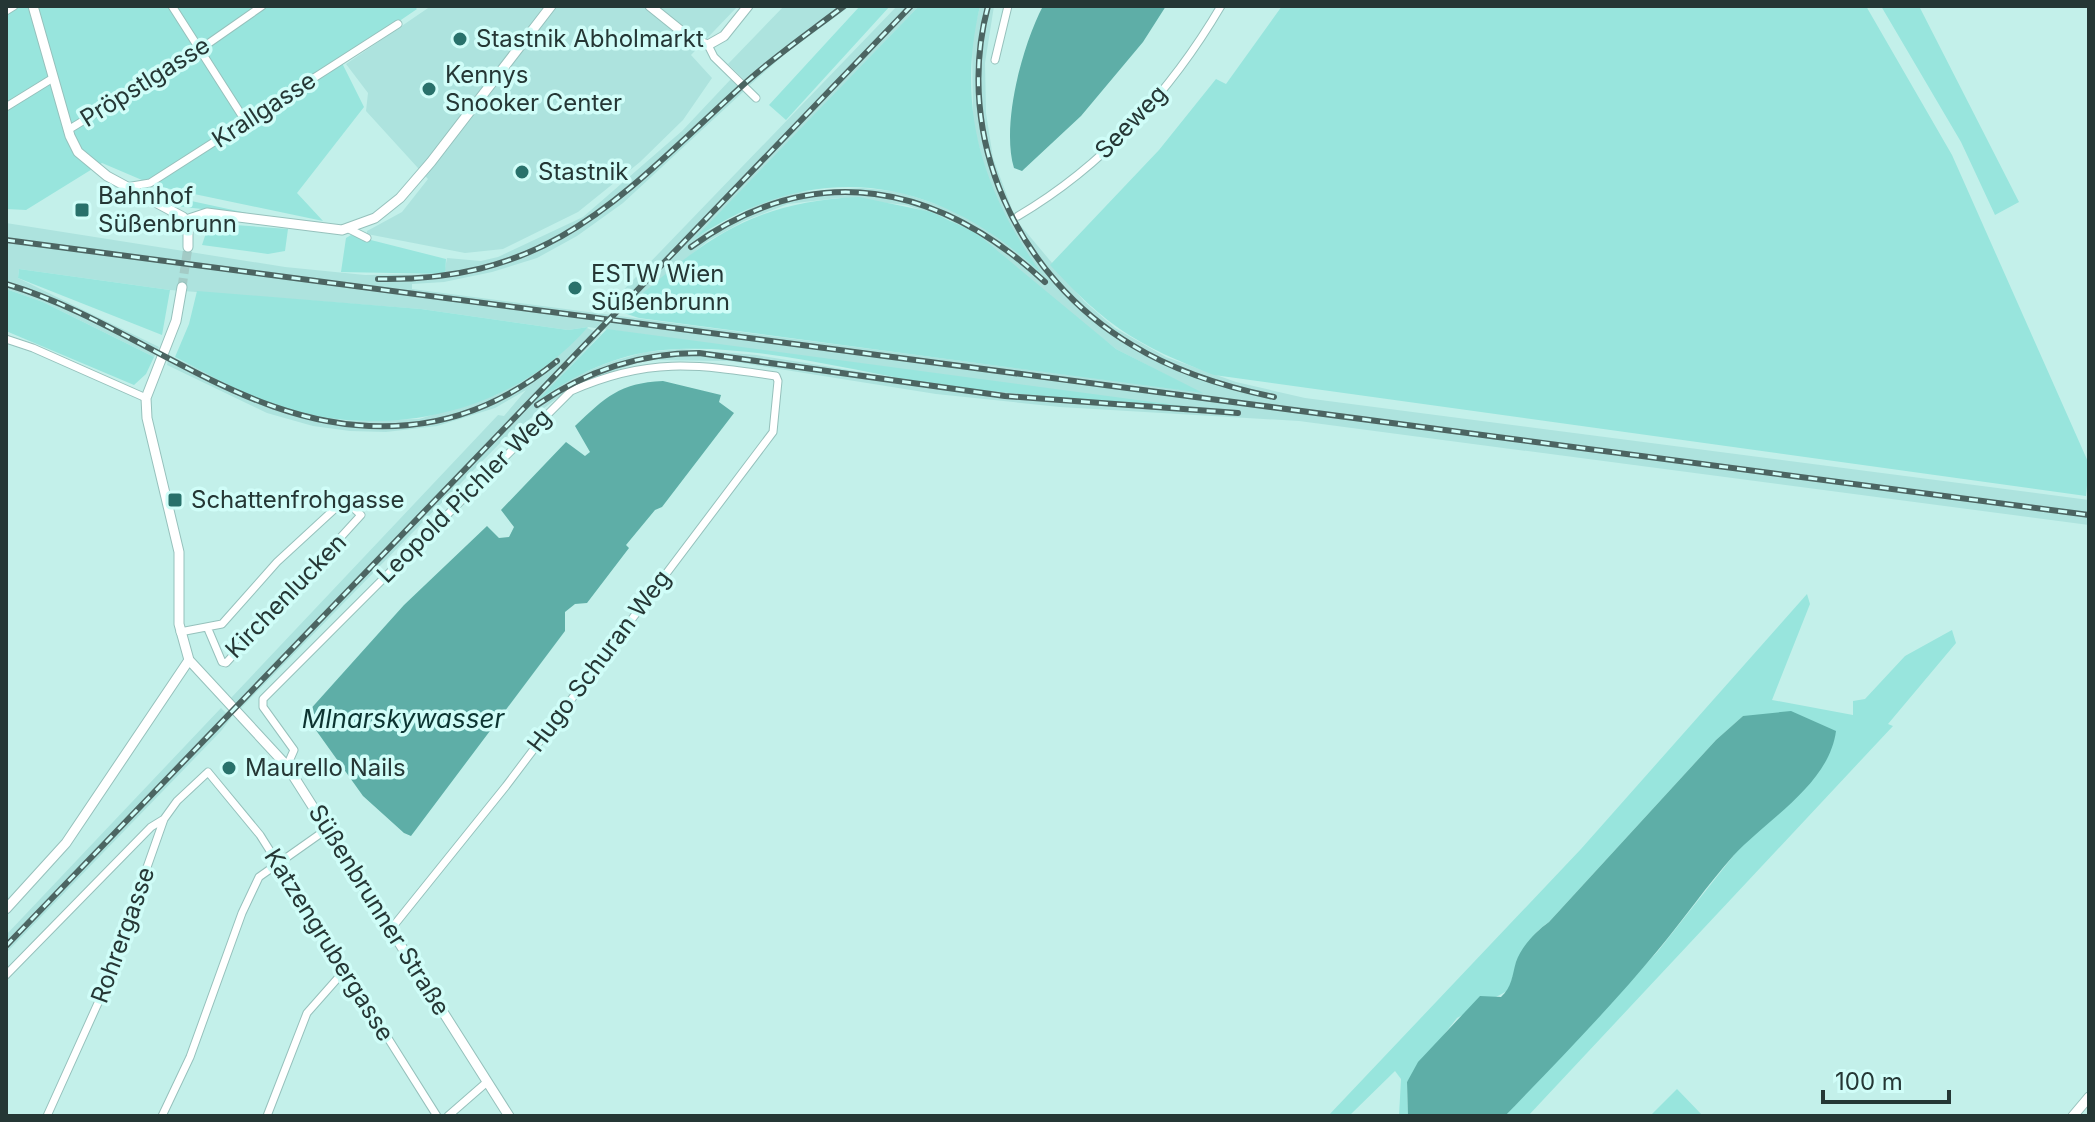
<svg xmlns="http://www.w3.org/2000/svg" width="2095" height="1122" viewBox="0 0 2095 1122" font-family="Inter,sans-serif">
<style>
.built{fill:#ade3de}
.green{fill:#98e5dd}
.water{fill:#5eaea7}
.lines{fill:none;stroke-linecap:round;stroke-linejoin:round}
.secondary-tunnel{stroke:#a3cbc6;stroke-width:9;stroke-dasharray:9 4.5;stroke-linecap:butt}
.street-casing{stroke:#96c1bc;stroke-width:9}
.secondary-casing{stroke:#96c1bc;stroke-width:11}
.street{stroke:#fff;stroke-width:7}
.secondary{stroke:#fff;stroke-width:9}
.rail-casing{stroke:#4c6562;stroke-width:6}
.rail{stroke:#d0fdf8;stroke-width:3;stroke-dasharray:9;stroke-linecap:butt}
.poi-dot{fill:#28716b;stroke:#d0fdf8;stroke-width:3}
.labels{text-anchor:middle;stroke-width:7;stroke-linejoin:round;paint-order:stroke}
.poi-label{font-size:24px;fill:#253735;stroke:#d0fdf8;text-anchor:start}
.street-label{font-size:24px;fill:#253735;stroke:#d0fdf8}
.water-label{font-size:26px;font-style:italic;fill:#0c3431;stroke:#d0fdf8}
</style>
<rect width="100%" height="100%" fill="#c3f0ea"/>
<!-- built -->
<path class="built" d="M431,6H738L691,55L712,78L683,120L640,162L578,212L503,249L465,253L367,234V231L402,212L428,179L366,111L368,93L346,64Z
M784,6H850L786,53L750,85L728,64Z
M897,6H919L698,236L764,201L796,192L863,188L900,192L954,210L1004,240L1037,269L1003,216L989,185L973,123L972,39L980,6H994L985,63L986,113L993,158L1016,220L1084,301L1115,328L1166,357L1236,382L1305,398L2089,500V525L1299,421L1060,407L936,394L730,361L645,360L573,386L506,437L240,709L230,699L498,415L504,416L526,390L495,408L437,426L386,432L350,431L313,426L267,413L167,365L169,355L280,407L344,421L419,419L496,395L544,365L587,328L601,334L540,399L575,376L610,362L645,352L682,349L756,355L943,385L1175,406L588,327L568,330L421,309L170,290L19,269L18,278L159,347L154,357L43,302L6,289V223L285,267L365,275L444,274L447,258L481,261L498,257L583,217L682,131L731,79L744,91L623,203L577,236L537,258L492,272L444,282L412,284V289L1199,392L1116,349L950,220L906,205L838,198L788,204L744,221L708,241L621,312L608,306Z
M221,708L231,718L221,731L6,953V935Z"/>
<!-- green -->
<path class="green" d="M6,6H414L417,9L341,61L364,107L297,193L323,221L156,186L102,163L26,210L6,209Z
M860,6H890L786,120L769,105Z
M919,6H980C956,108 982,189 1041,273C935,175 816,157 694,239Z
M1282,6H1866L1952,155L2089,464L2086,496L1214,375C1137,345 1107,327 1050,265L1159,150L1216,79L1226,84Z
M1881,6H1919L2019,202L1995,215L1961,142Z
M143,186L159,194L256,215L175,206L140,189Z
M859,197L931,212L976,233L1116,349L1203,393L639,318L621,312C702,242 747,202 859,197Z
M221,224L288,229L285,251L268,254L202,245L208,227Z
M351,235L446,259L445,274L341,272L346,238Z
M19,269L170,290L162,335L18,278Z
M6,289L43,302L154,357L146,374L134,385L6,331Z
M197,291L421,309L568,330L588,327C513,413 387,441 280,407C243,395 209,374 175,357L189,324Z
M607,329L1190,407C1107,401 1024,396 941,385C853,372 752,342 663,350C616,354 573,375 535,403Z
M1807,594L1810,604L1772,700L1853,715V701L1865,699L1905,656L1952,630L1956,643L1888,724L1893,726L1528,1116H1505L1658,951L1734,855L1743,716L1716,740L1549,922C1525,938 1516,963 1509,990L1457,1018L1407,1082L1408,1116H1399L1401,1079L1395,1071L1349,1116H1328L1581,849Z
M1677,1089L1703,1116H1650Z"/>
<!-- water -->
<path class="water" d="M1043,6H1166L1143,42L1081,116L1022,171L1014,168C1001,125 1022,46 1043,6Z
M663,381L721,395L719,402L734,413L662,507L655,510L626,545L629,548L587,603L575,604L565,612V631L411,836L404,833L363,796L308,719L307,713L404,605L487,526L499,538L509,537L514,527L501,510L566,442L585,456L590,452L575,426C606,397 619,383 663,381Z
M1791,711L1836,731C1829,784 1769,818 1734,855C1707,885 1684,919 1658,950C1610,1008 1557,1062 1505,1116H1408L1407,1082L1418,1062L1480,996L1501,997C1512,987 1512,976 1516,962C1521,947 1536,931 1549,922L1716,740L1743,716Z"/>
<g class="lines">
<!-- secondary-tunnel -->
<path class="secondary-tunnel" d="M182,287L188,247"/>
<defs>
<path id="street" d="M172,6L246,122
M6,11L14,6
M708,45L714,57L756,98
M995,60L1008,6
M6,107L53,78
M68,130L199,50L262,6
M126,187L150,183L398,24
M1018,216C1103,166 1171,91 1221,6
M349,229L367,238
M6,339L33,348L146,398
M180,632L222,624L277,562L340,504L350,505L361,515L226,663L222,662L208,629
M287,766L294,750L263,707V699L571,391C648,357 695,364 776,376L778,381L773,432L506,786L391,929
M6,975L151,827L164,819
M47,1116L103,992L164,819L177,801L208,772L260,835L437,1116
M162,1116L190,1057L242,913L259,877L327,829
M267,1116L307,1013L345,970
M448,1116L487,1082"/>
<path id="secondary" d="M33,6L70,136L78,152L107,176L183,217L188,225V247
M650,6L691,39L708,45L724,36L748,6
M186,220L207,213L342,230L375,218L400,198L431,162L551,6
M182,287L176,321L146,398L147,418L179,552V624L189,660L287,766L509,1116
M6,909L66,843L189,660
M2073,1116L2089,1097"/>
</defs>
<!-- street casing -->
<use href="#street" class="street-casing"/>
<!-- secondary casing -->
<use href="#secondary" class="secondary-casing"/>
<!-- street -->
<use href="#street" class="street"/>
<!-- secondary -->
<use href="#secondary" class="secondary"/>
<defs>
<path id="rail" d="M988,6C953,137 1017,277 1132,345C1176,372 1225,387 1274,397
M6,240L2089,515
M691,247C815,157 939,184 1045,282
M378,279C554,282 623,194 743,85C775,56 810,32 844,6
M6,284C144,325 256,440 409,425C464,420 514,396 557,361
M537,405C586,371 639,353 699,353L1005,396L1238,413
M6,946L911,6"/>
</defs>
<!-- rail casing -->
<use href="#rail" class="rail-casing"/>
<!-- rail -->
<use href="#rail" class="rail"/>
</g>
<!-- markers -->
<g class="poi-dot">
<circle cx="460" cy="39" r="8"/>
<circle cx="429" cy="89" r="8"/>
<circle cx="522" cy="172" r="8"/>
<rect x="74" y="202" width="16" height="16" rx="4"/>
<circle cx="575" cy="288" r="8"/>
<rect x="167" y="492" width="16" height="16" rx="4"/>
<circle cx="229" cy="768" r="8"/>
</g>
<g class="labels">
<!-- poi labels -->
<g class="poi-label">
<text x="476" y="47">Stastnik Abholmarkt</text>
<text x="445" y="83">Kennys<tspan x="445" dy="28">Snooker Center</tspan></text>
<text x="538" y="180">Stastnik</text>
<text x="98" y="204">Bahnhof<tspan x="98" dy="28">Süßenbrunn</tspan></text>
<text x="591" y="282">ESTW Wien<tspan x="591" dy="28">Süßenbrunn</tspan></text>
<text x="191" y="508">Schattenfrohgasse</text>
<text x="245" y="776">Maurello Nails</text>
</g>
<!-- street labels -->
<g class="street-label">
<text transform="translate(145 82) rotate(-32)" y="8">Pröpstlgasse</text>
<text transform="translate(264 110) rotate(-33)" y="8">Krallgasse</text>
<text transform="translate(1131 122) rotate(-46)" y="8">Seeweg</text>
<text transform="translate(464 496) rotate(-45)" y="8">Leopold Pichler Weg</text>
<text transform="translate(286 596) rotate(-46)" y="8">Kirchenlucken</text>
<text transform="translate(599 661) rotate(-53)" y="8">Hugo Schuran Weg</text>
<text transform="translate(379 910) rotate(58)" y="8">Süßenbrunner Straße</text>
<text transform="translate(123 935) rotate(-70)" y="8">Rohrergasse</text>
<text transform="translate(329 945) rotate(58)" y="8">Katzengrubergasse</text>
</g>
<!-- water labels -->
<g class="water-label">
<text x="403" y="728">Mlnarskywasser</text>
</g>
</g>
<!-- border -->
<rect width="2095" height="1122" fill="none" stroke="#253735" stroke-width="16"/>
<!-- scale -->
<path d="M1823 1090v12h126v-12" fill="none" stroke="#253735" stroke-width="4"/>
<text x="1835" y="1090" font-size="24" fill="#253735" stroke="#d0fdf8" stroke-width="6" paint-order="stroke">100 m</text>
</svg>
